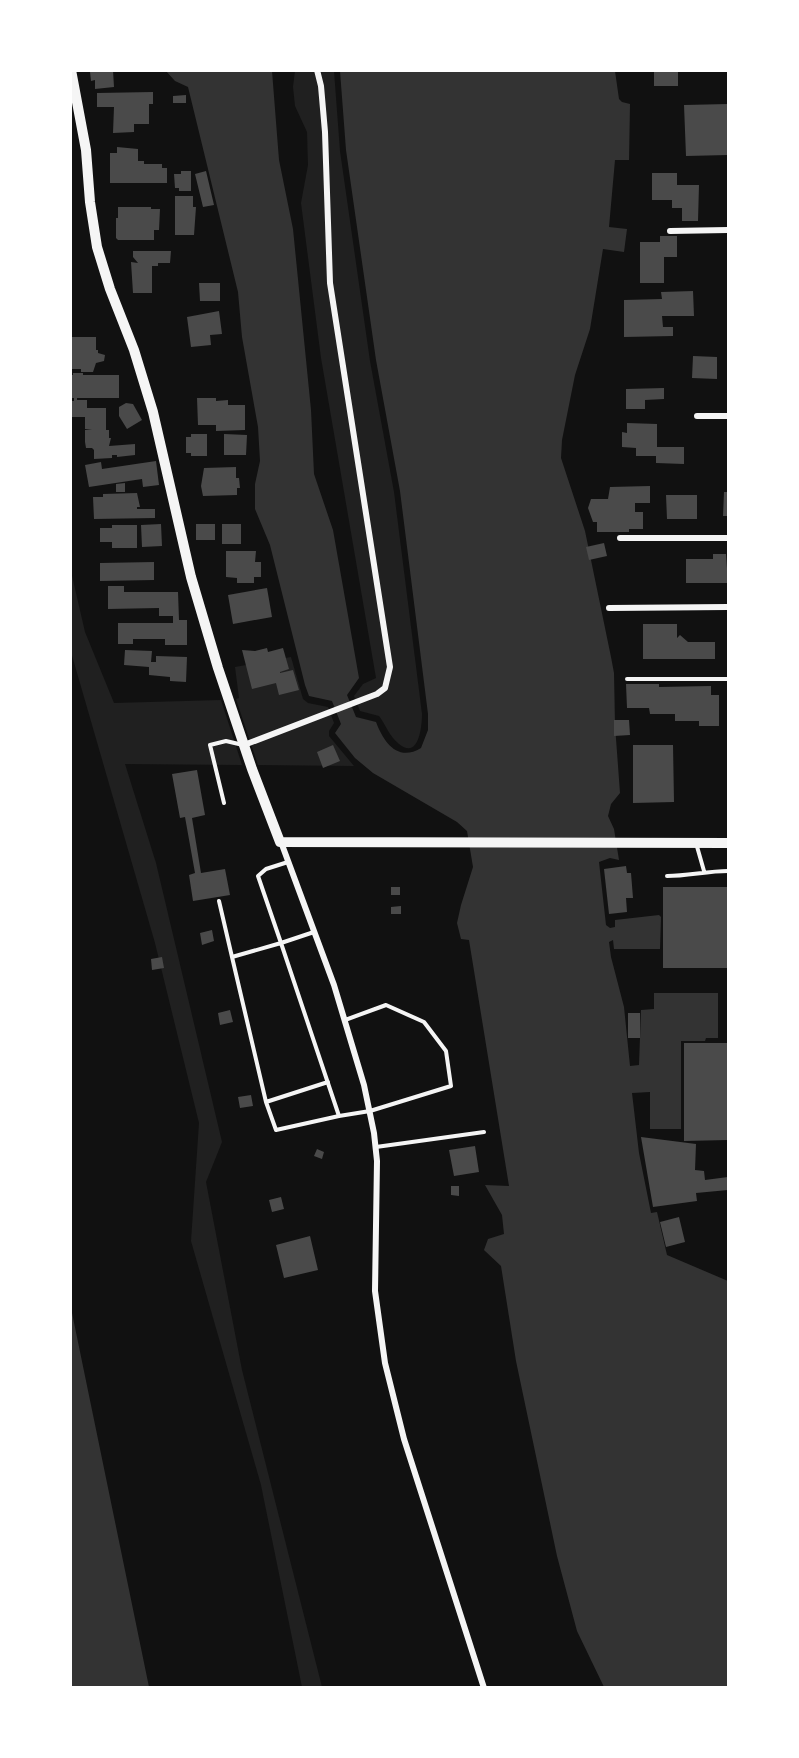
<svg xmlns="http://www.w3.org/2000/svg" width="799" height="1758" viewBox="0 0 799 1758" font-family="Cabin,sans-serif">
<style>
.green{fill:#202020}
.water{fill:#333}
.building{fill:#4a4a4a}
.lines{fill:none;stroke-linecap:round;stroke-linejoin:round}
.service{stroke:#f5f5f5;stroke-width:4}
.minor{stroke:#f5f5f5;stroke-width:6}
.tertiary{stroke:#f5f5f5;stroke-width:10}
</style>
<rect width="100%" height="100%" fill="#111"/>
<!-- green -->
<path class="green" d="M295,71H334L340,151L370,361L394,492L422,714C422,726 419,760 399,744C389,736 386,725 379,716L360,711L354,696L363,684L376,678L321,358L301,203L308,165L307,132L295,106L293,87Z
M70,567L85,632L114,703L221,700L242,765L125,764L156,863L222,1142L206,1182L242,1370L322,1687H302L261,1485L191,1241L199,1123L155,943L71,652Z
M291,657L303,699L308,703L328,707L334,723L329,731V736L354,766L258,765L236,699L239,698L235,667Z"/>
<!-- water -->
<path class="water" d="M166,71H272L279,160L293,229L311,410L314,474L333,530L359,678L347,695L356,717L376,722C384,743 398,762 421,748L428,730V714L400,491L376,360L346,150L340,71H615L619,99L622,102L630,104L629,160H615L609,227L627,229L624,252L603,249L590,329L575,375L562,440L561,458L585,531L611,657L614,673L615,725L620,793L611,804L608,816L614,829L619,860L610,858L599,862L606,925L610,928L615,927V920L659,915L661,917L660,949H614L613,940L609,942L611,957L624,1007L630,1066L639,1065L641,1010L654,1009V993H718V1038H706L705,1041H681V1129H650V1092L632,1093L639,1153L651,1213L657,1212L667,1255L728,1281V1687H604L577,1631L557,1556L516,1361L501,1266L484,1250L488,1239L504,1234L502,1215L485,1185L509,1186L469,940L461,939L457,923L461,905L473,867L467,831L457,822L373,773L355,758L335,733L341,724L332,701L309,696L305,685L270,545L255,509V484L260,461L258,427L242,337L238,292L188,87L175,81Z
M71,1308L149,1687H71Z"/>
<!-- building -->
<path class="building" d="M94,70H113L114,87L95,89V80L91,81L90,72Z
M654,70H678V86H654Z
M153,92V104H149V124H134V132L113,133L114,107H97V93Z
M186,95V103H173V96Z
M728,104V155L686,156L684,105Z
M117,147L138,149V161H144V164H162V168H167V183H110V153H117Z
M181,171H191V191H179V188H175L174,174H181Z
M206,171L214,205L203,207L195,174Z
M652,173H677V185H699L698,221H682V208H672V200H652Z
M175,196H193V207H196L194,235H175Z
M118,207H151V209H160L159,230H154V240H118L116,238V218H118Z
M660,236H677V257H664V283H640V242H660Z
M133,251H171L170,263H158V266H152V293H133L131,262L138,263L133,257Z
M199,283H220V301H200Z
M693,291L694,316H662L663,327H673V336L624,337V300L662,299L661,292Z
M219,311L222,334L210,335L211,345L191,347L187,317Z
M70,337H96V350H98V353L105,355L104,361L96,363L93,372H81V369H70Z
M693,356L717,357V379L692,378Z
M73,373H83V375H119V398H77V400H87V408H106V430H109V438H111L109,446L135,444V455L117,457V455H112V458L94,459V450L92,448H86L85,442V430L92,429H85V417H70V401H74V398H70V375H73Z
M664,388V399L645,400V409H626V389Z
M197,398H216V401L228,400V405H245V430L216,431V425H198Z
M126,403L133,404L142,420L127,429L119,416V407Z
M627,423L657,424V447H684V464L656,463V456H636V448L622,447V432L627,433Z
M191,434H207V456H191V453H186V437H191Z
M224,434L247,435L246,455H224Z
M156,461L159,485L143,487L142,479L89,487L85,465L101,462L102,469Z
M236,467V478H239L240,488H237V495L203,496L201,486L204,468Z
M125,483V492H116V484Z
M650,486V503H635V512H643V529H629V532H597V522H593L588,508L591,499H608L610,487Z
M724,492H728V516H723Z
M137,493L140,507H137V509H155V518L94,519L93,497H103V494Z
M666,495H697V519H667Z
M161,524L162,546L142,547L141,525Z
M196,524H215V540H196Z
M222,524H241V544H222Z
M112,525H137V548H112V542H100V528H112Z
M604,543L607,556L589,560L586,547Z
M226,551H256L255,562H261V577H254V583H237V578L226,577Z
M713,554H726L728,583H686V559H713Z
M154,562V580L100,581V563Z
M108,586H124V592H178L179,620H187V645H165V639H133V644H118V623H173V616H159V608L108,609Z
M267,588L272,617L233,624L228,595Z
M643,624H677V638L680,635L688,642H715V659H643Z
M267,648L268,652L283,648L289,669L280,672V673L293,670L299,690L279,695L276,683L252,689L242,650L255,651Z
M125,650L152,651L151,662H156V656L187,657L186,682L170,681V677L149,675V667L124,665Z
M626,684H659V687L711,686V695H719V726H699V721H675V714H650L649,708H627Z
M614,720H629L630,735L614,736Z
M333,745L340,761L323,768L317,752Z
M633,745H673L674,802L633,803Z
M197,770L205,815L192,818L201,873L225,869L230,895L193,901L189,875L195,873L185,817L180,818L172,774Z
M626,866L627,873H631L633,898H626L627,912L609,914L604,869Z
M391,887H400V895H391Z
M663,887H728L727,968H663Z
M401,906V914H391V907Z
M212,930L214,941L202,945L200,933Z
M162,957L164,968L152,970L151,959Z
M230,1010L233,1022L220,1025L218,1013Z
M628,1013H640V1038H628Z
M684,1043H728V1140L684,1141Z
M251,1095L253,1106L240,1108L238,1097Z
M641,1137L696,1144L695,1170L704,1171L705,1180L728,1177V1190L696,1193L697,1201L653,1207Z
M475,1146L479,1172L454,1176L449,1150Z
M317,1149L324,1152L322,1159L314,1156Z
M451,1186H459V1196L451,1195Z
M281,1197L284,1209L272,1212L269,1200Z
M679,1217L685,1242L666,1247L660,1222Z
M310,1236L318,1270L284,1278L276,1245Z"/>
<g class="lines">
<!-- service -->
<path class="service" d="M627,679H728
M224,803L210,745L226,741L243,745
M696,843L704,871
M288,862L266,869L258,876L281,943L232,957L266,1102L328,1082
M667,876C688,876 707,871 728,871
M219,901L232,957
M314,932L281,943L339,1116L370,1111L451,1086L446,1051L424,1022L386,1005L345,1020
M266,1102L276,1130L339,1116
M376,1147L484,1132"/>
<!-- minor -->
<path class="minor" d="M670,231L728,230
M697,416H728
M620,538H728
M609,608L728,607
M244,745L377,694L385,688L390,667L330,283L325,132L321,86L317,70
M281,842L334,985L364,1085L374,1133L377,1161L375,1291L385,1363L404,1439L484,1688"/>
<!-- tertiary -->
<path class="tertiary" d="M71,70L86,150L90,202L97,247L110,289L134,350L153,412L191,577L218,668L252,769L280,842L728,843"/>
</g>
<!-- border -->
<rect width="799" height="1758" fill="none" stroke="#ffffff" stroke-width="144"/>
</svg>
